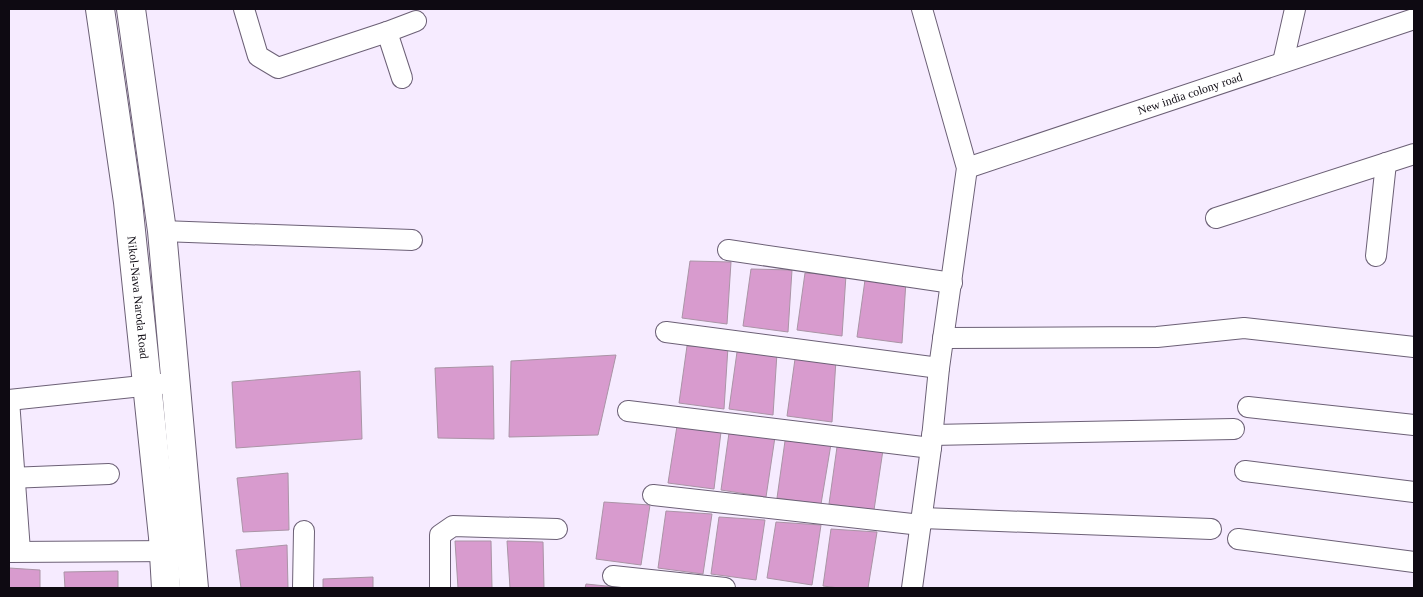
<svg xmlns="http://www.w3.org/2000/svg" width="1423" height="597" viewBox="0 0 1423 597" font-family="Georgia,serif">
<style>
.building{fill:#d89bce;stroke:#aa94a6}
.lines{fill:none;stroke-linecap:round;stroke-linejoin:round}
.street-casing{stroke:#6c6076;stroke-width:22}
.secondary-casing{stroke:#6c6076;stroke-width:30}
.street{stroke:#fff;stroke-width:20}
.secondary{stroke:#fff;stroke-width:28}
.labels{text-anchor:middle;stroke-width:5;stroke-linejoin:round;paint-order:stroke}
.street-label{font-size:12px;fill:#0e0a12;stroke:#fdfdfd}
</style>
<rect width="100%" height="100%" fill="#f6ebff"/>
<!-- building -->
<path class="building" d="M690,261L731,262L727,324L682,318Z
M751,269L792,270L788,332L743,326Z
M805,273L846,275L842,336L797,330Z
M865,280L906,281L902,343L857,337Z
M687,346L728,347L724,409L679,403Z
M737,352L777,353L773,415L729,409Z
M616,355L598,435L509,437L511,361Z
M795,359L836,360L832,422L787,416Z
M493,366L494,439L438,438L435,368Z
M360,371L362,439L236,448L232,382Z
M677,426L721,432L714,489L668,483Z
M729,433L775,437L766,497L721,490Z
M785,441L831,444L821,504L777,498Z
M837,447L883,450L874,510L829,504Z
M288,473L289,530L243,532L237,478Z
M604,502L650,505L641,565L596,559Z
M666,511L712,514L703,574L658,568Z
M719,517L765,520L756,580L711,574Z
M776,522L821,525L812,585L767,578Z
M831,529L877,532L868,588H839L823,586Z
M455,541H491L492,588H458Z
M507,541L543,542L544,588H510Z
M287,545L288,588H241L236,550Z
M9,568L40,570V588H9Z
M118,571V588H65L64,572Z
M373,577V588H323V579Z
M586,584L626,588H585Z"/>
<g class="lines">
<defs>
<g id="street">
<path d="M244,9L258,56L278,68L387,32L416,21"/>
<path d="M387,32L402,78"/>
<path d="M1283,62L1295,9"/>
<path id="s1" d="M967,168L1414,19"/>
<path d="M1216,218L1414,154"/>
<path d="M162,231L412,240"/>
<path d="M728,250L952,283"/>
<path d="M1376,256L1386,163"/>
<path d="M666,332L939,368"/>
<path d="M943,338L1157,337L1244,328L1414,347"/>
<path d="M9,400L161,384"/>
<path d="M9,400L20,551"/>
<path d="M1248,407L1414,425"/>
<path d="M628,411L931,448"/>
<path d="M932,435L1234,429"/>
<path d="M1245,471L1414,492"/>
<path d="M9,478L109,474"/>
<path d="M653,495L921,525"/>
<path d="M922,518L1211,529"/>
<path d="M1238,539L1414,562"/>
<path d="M9,552L177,551"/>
<path d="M613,576L725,588"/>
<path d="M303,588L304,531"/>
<path d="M440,588V535L453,526L557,529"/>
<path d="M912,588L931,448L939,368L967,168L922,9"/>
</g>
<g id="secondary">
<path id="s2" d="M100,9L128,202L163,537L166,588"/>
<path d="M131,9L162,231L194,588"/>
</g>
</defs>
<!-- street casing -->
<use href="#street" class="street-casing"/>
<!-- secondary casing -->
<use href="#secondary" class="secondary-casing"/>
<!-- street -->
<use href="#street" class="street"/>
<!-- secondary -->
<use href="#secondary" class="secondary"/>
</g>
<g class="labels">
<!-- street labels -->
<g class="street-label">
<text dy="4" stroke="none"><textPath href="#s1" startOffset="235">New india colony road</textPath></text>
<text dy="4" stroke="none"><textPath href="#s2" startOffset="291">Nikol-Nava Naroda Road</textPath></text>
</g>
</g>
<!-- border -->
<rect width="1423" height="597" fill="none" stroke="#0e0a12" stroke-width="20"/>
</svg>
